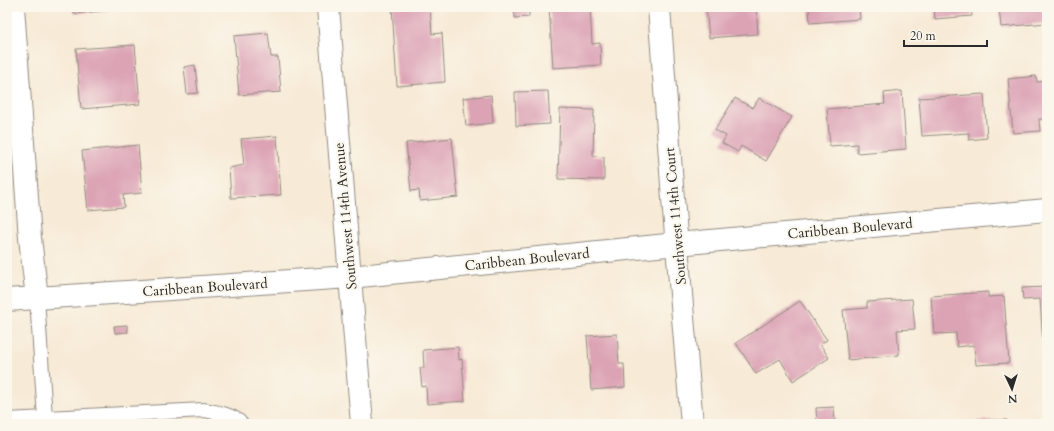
<svg xmlns="http://www.w3.org/2000/svg" width="1054" height="431" viewBox="0 0 1054 431" font-family="Cardo,serif">
<style>
.building{fill:#dca3b5}
.lines{fill:none;stroke-linecap:round;stroke-linejoin:round}
.service-casing{stroke:#918a80;stroke-width:16}
.minor-casing{stroke:#918a80;stroke-width:24}
.tertiary-casing{stroke:#918a80;stroke-width:24}
.service{stroke:#fff;stroke-width:14}
.minor{stroke:#fff;stroke-width:22}
.tertiary{stroke:#fff;stroke-width:22}
.labels{text-anchor:middle;stroke-width:4;stroke-linejoin:round;paint-order:stroke}
.street-label{font-size:14px;fill:#2b2b2b;stroke:#fbf7ec}
</style>
<rect width="100%" height="100%" fill="#fbf7ec"/>
<filter id="ink" filterUnits="userSpaceOnUse"><feTurbulence type="fractalNoise" baseFrequency=".025" numOctaves="2"/><feDisplacementMap in="SourceGraphic" scale="8" xChannelSelector="R" yChannelSelector="G"/><feConvolveMatrix kernelMatrix="1 2 1 2 8 2 1 2 1" color-interpolation-filters="sRGB"/></filter>
<filter id="wash" filterUnits="userSpaceOnUse"><feTurbulence type="fractalNoise" baseFrequency=".012" numOctaves="4" result="noise"/><feDisplacementMap in="SourceGraphic" scale="16" xChannelSelector="R" yChannelSelector="G"/><feGaussianBlur stdDeviation="0.9" result="paint"/><feColorMatrix in="noise" values="0 0 0 0 0 0 0 0 0 0 0 0 0 0 0 0 0 1.4 0 .05"/><feComposite in="paint" operator="in"/></filter>
<g filter="url(#wash)">
<rect width="100%" height="100%" fill="#f7ead6"/>
<g id="blocks">
<!-- building -->
<path class="building" d="M73,7H108V10L74,14Z
M392,7H430L432,34L442,33L445,82L397,86Z
M514,7H529V17L515,18Z
M549,7H590L592,44L600,43L601,65L553,68Z
M706,7H756L758,34L709,38Z
M809,7H859L860,19L810,23Z
M934,7H971L972,16L935,19Z
M999,7H1047V23L1001,27Z
M268,33L271,57H278L281,92L239,95L234,36Z
M135,45L140,104L81,109L76,49Z
M195,65L198,93L187,94L184,67Z
M1036,76L1037,82L1047,81V119H1039L1040,131L1013,133L1008,79Z
M548,91L550,124L516,126L515,92Z
M902,91L906,149L857,153V144L830,146L827,109L885,104L884,93Z
M984,94L987,138L969,140V133L922,136L919,98Z
M491,95L493,123L466,126L463,98Z
M735,98L753,108L759,98L792,117L766,161L741,146L738,152L722,143L726,136L715,130Z
M560,109L594,110L593,156L604,157V180L558,179Z
M277,136L281,195L231,198L229,168L244,165L241,139Z
M452,138L458,197L420,201L419,190L411,191L406,143Z
M138,145L142,193L123,195L124,207L88,210L82,151Z
M1047,287V346H1043L1040,299L1023,300L1022,288Z
M988,292V297L1004,296L1009,363L976,365L974,345L957,347L956,333L934,334L931,296Z
M912,299L915,329L897,330L899,355L848,360L843,310L867,308V302Z
M800,301L827,340L820,344L829,358L793,381L780,359L756,374L736,343Z
M127,325L128,332L115,333L114,326Z
M617,334L619,364H624L625,387L591,390L587,336Z
M458,347L459,360L462,359L465,401L427,404L426,386L422,387L420,368H424L423,350Z
M834,407L835,424H817L816,408Z
M1007,420V424H977V421Z"/>
</g>
</g>
<g filter="url(#ink)">
<use href="#blocks" fill-opacity="0" stroke="#918a80" stroke-width="1"/>
<g class="lines">
<defs>
<path id="service" d="M37,298L45,418
M7,420L204,410C214,412 235,415 241,424"/>
<path id="minor" d="M13,7L30,238L37,298
M328,7L350,277
M659,7L673,199L692,424"/>
<path id="tertiary" d="M350,277L362,424
M7,300L350,277L677,244L1047,210"/>
</defs>
<!-- service casing -->
<use href="#service" class="service-casing"/>
<!-- minor casing -->
<use href="#minor" class="minor-casing"/>
<!-- tertiary casing -->
<use href="#tertiary" class="tertiary-casing"/>
<!-- service -->
<use href="#service" class="service"/>
<!-- minor -->
<use href="#minor" class="minor"/>
<!-- tertiary -->
<use href="#tertiary" class="tertiary"/>
</g>
</g>
<g class="labels">
<!-- street labels -->
<g class="street-label">
<text transform="translate(345 216) rotate(-95)" y="5">Southwest 114th Avenue</text>
<text transform="translate(675 216) rotate(-95)" y="5">Southwest 114th Court</text>
<text transform="translate(850 228) rotate(-5)" y="5">Caribbean Boulevard</text>
<text transform="translate(527 259) rotate(-6)" y="5">Caribbean Boulevard</text>
<text transform="translate(205 287) rotate(-4)" y="5">Caribbean Boulevard</text>
</g>
</g>
<!-- margin -->
<rect width="1054" height="431" fill="none" stroke="#fbf7ec" stroke-width="24"/>
<!-- north arrow -->
<g transform="translate(1012 389) rotate(176)" stroke="#fbf7ec" stroke-width="3" paint-order="stroke">
<path d="M0-3L7 15L0 10L-7 15Z" fill="#2b2b2b"/>
<text y="-6" font-size="11" font-weight="bold" text-anchor="middle" fill="#2b2b2b">N</text>
</g>
<!-- scale -->
<path d="M904 40v6h83v-6" fill="none" stroke="#2b2b2b" stroke-width="2"/>
<text x="910" y="40" font-size="12" fill="#2b2b2b" stroke="#fbf7ec" stroke-width="3" paint-order="stroke">20 m</text>
</svg>
